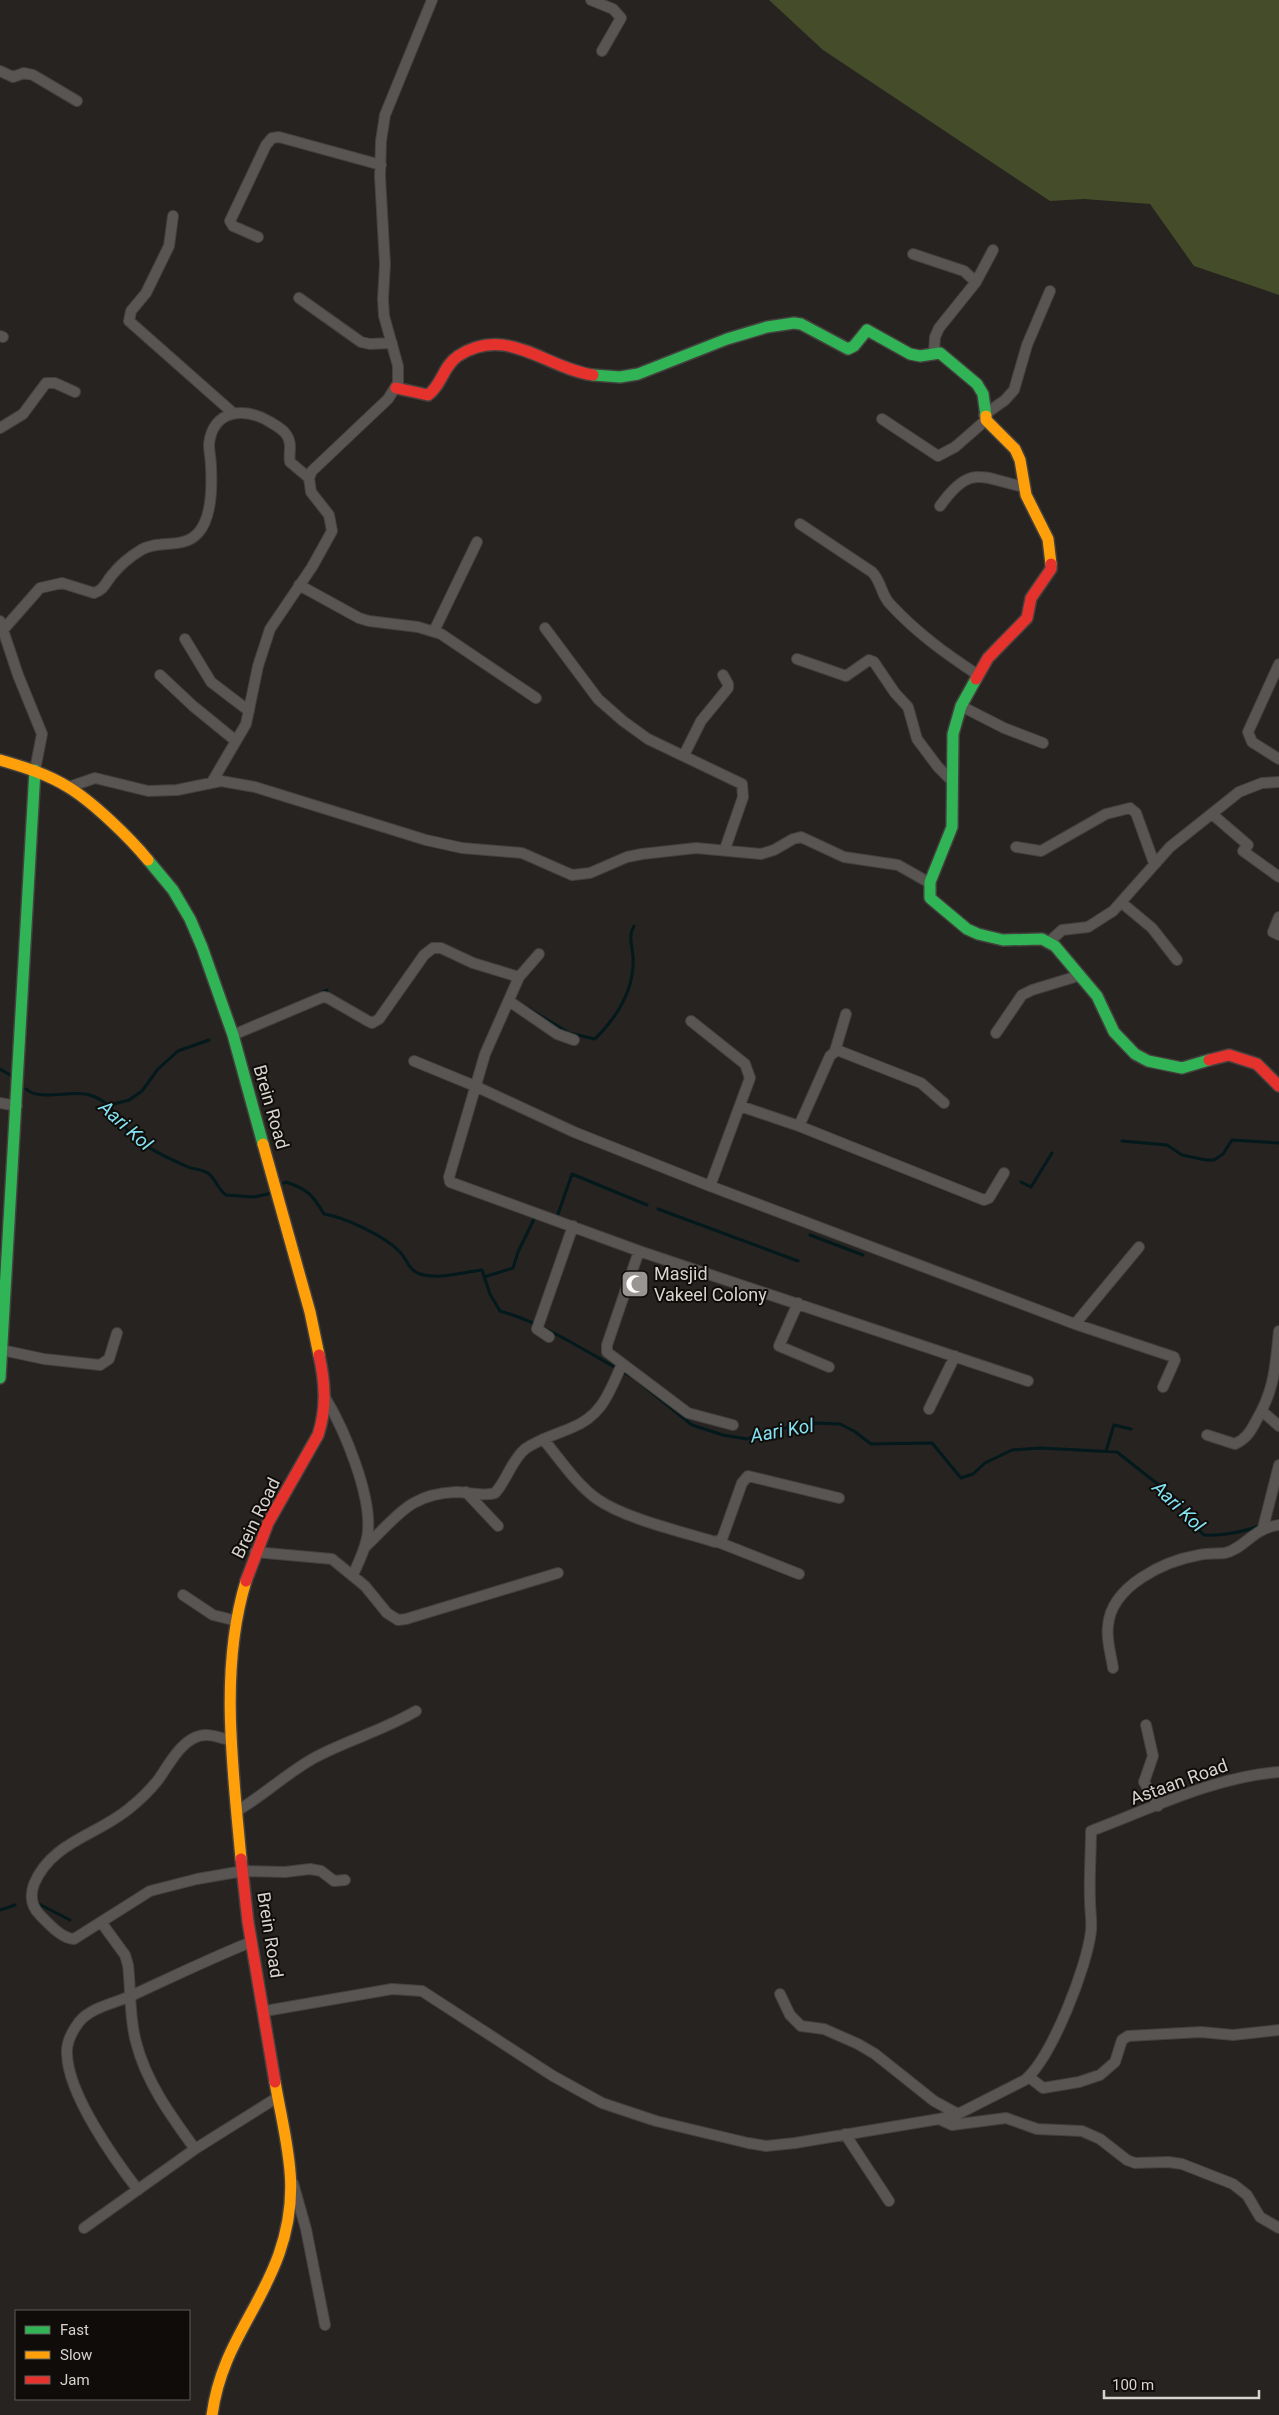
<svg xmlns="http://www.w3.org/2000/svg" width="1279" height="2415" viewBox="0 0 1279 2415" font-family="Roboto,sans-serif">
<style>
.forest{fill:#444c29}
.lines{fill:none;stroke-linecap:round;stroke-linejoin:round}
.stream{stroke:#03191c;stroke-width:3}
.street-casing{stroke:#43403e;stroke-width:12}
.fast-casing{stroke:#43403e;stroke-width:14}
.slow-casing{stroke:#43403e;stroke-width:14}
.jam-casing{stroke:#43403e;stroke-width:14}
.street{stroke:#585553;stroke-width:10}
.fast{stroke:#30b455;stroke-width:11}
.slow{stroke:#ff9f0a;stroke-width:11}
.jam{stroke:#e5322d;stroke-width:11}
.labels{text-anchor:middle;stroke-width:4;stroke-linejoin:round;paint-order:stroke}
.street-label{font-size:18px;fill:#d7d3cf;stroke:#0f0c0a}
.poi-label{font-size:18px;fill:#d7d3cf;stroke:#0f0c0a;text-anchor:start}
.water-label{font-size:19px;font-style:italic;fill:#83e2f1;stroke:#0f0c0a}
</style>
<rect width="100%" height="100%" fill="#262321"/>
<!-- forest -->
<path class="forest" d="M769,0H1279V295L1194,266L1150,204L1084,199L1050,201L823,50Z"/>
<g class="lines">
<!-- stream -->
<path class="stream" d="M318,994L327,990
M518,1002L569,1033L595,1039C617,1017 635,988 633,956C632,945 628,936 634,926
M0,1069L12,1076
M26,1089C40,1102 72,1089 90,1095C114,1103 115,1118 131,1134C147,1149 168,1158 188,1167C195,1170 203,1169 209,1174C216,1180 218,1189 226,1195L254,1197L272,1193
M110,1105L129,1100L142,1091L158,1069L178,1051L209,1040
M1122,1141L1167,1145L1182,1155L1206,1160H1214L1223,1154L1232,1140L1279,1143
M1021,1182L1031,1187L1052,1153
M284,1183L286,1182C307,1189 313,1195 324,1214C344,1217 385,1236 400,1252C407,1259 408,1270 420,1274C438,1280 464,1272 482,1270L490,1294L500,1311C549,1325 589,1354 634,1378
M658,1209L798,1261
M557,1217L572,1174L647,1205
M810,1235L863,1255
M484,1277L513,1268L518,1252L535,1217
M639,1382L692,1425L723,1435L747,1439L763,1432L814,1423L840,1424L854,1431L871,1444L932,1443L961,1478L973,1474L985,1463L1012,1450L1040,1448L1117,1452L1174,1497L1187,1518L1204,1535C1223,1536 1243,1532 1262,1525
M1106,1451L1114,1425L1131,1429
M1268,1523L1279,1520
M35,1902L70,1920
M0,1910L15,1905"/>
<defs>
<path id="street" d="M591,0L613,9L621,18L602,51
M0,71L13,77L24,73L33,75L77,101
M173,216L169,246L146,293L131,311L129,321L233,413
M258,237L233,226L230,221L266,145L272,138L279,137L381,165
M913,254L964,271L976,282
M299,298L361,342L370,344L392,343
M0,336L3,337
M934,352L935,337L939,328L976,282L993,250
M984,415L1005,400L1014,390L1027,345L1050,291
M882,419L938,456L955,447L986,420
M0,428L23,414L46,383H55L75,392
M940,506C970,464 980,477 1024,487
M800,524L872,572C882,582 881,596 891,605C917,633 946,654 978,675
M299,585L359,618L369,621L418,627L441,634L536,698
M0,621L18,675L42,734L35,770
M545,628L598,699L623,721L648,739L742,784L743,797L725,849
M3,630L40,588L62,583L94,593C104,590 106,582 112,575C120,565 131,556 141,550C159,539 183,550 198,533C212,518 212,486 211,467C211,459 209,452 209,444C213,409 245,407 270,422C280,428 290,433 290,447C290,452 289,457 290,462L309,478
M434,631L477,542
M185,639L211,682L249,711
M797,659L846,676L869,660L874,662L895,693L908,707L917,739L938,767L952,781
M1279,664L1248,732L1252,742L1279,759
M160,675L193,706L236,741
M961,706L1004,728L1043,743
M684,755L701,721L728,688V684L723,675
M212,782L246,724L258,666L270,629L312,567L332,531L329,515L311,492L309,478L312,471L388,399L398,383V366L384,316L383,299L385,264L380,177L381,141L385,115L432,0
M69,787L95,778L148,791L177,790L221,781L255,787L426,840L462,848L522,853L572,875L590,873L627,857L642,854L696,848L761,854L774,850L793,839L801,837L844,857L898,865L928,882
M1212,814L1248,845L1243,851L1279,877
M1016,847L1041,851L1106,814L1130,808L1136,813L1154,863
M1122,903L1152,928L1177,960
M1279,917L1273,932L1279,935
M1049,942L1062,930L1088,927L1113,911L1170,847L1239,792L1262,783L1279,782
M539,954L519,977L485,1054L449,1177L450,1182L639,1251L1028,1381
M509,1001L557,1034L574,1040
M691,1021L745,1064L750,1078L710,1186
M996,1033L1022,995L1032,990L1078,976
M233,1035L323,997L328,998L368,1021L372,1023L379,1019L424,955L433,948H441L473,963L519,977
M835,1051L846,1014
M414,1061L475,1086L574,1132L710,1186L1075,1324L1174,1357L1175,1360L1163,1387
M0,1103L17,1106
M740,1106L799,1126L984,1200L989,1198L1004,1173
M799,1126L830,1056L837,1050L921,1083L944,1103
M639,1251L607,1345V1352L688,1413L733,1425
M798,1303L779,1346L829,1367
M1075,1324L1139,1247
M549,1337L537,1329L573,1226
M2,1350L44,1359L100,1365L109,1359L117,1333
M326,1399C345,1431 371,1494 368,1531C367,1546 359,1561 353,1575
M929,1409L955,1356
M1262,1411L1279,1426
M1207,1435L1235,1444C1246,1439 1251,1431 1256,1421C1275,1389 1275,1367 1279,1331
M543,1439C560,1459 576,1484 597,1499C626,1519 680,1531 715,1542L722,1539L742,1483L748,1476L839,1498
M466,1492L498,1526
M1263,1528L1279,1465
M718,1542L799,1574
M366,1546C398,1516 409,1494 456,1492C468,1492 483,1497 495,1493C507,1480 511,1461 525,1449C539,1439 555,1435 571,1428C602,1416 609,1393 622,1364
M255,1552L332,1559L365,1586L387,1613L398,1620L406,1619L558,1573
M183,1595L213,1615L237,1621
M1113,1668C1111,1654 1106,1640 1108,1626C1111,1586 1164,1561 1199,1555C1208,1553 1217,1554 1225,1553C1244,1549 1253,1528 1279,1525
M1146,1725L1153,1756L1144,1782L1158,1806
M232,1741C218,1737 206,1731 192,1739C177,1748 168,1766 158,1780C150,1790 141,1799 131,1807C99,1835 52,1841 34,1884C30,1895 31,1906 40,1915C49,1924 61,1938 74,1939L150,1891L197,1879L243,1871L285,1872L310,1869L321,1871L334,1881L345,1880
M237,1811C264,1795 287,1773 314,1758C347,1740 382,1731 416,1711
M101,1922L125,1955L128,1965C131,1990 129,2017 136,2042C146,2082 171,2116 195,2149
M780,1994L790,2015L801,2026L824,2029L858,2044L875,2054L934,2101L958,2114
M265,2011L392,1989L422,1991L553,2076L602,2103L656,2121L748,2143L766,2146L795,2143L939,2119L958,2114L1025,2080C1052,2057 1087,1967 1091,1931C1092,1920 1090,1910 1090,1900C1089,1877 1091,1854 1091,1831C1152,1808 1214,1777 1279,1772
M1029,2077L1043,2088L1079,2082L1100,2075L1115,2062L1122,2040L1128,2036L1201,2032L1233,2035L1279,2030
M939,2119L952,2125L1006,2118L1037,2129L1082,2131L1100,2139L1127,2160L1135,2163L1168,2162L1182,2164L1233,2184L1247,2195L1260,2217L1279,2228
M845,2134L889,2201
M293,2183L306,2229L325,2325
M138,2190C114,2159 68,2094 67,2054C66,2043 73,2030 79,2022C91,2007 116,2003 133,1995C172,1977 211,1958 251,1942
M84,2228L195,2149L278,2097"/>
<path id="fast" d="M593,375L620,377L638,374L727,339L767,327L794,323L801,324L848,349L854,346L867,330L910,354L920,356L940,353L977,384L983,394L986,416
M976,679L961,706L953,734L952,827L930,882V898L967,929L978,934L1003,940L1042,939L1055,946L1097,996L1114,1032L1135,1054L1148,1061L1182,1068L1209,1060
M148,860L173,890L190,919L202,947L233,1035L263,1144
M0,1378L35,770"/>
<path id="slow" d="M986,416V420L1015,449L1020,460L1026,495L1048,539L1051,564
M0,760C24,767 47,774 68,787C93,802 130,838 148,860
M263,1144L310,1312L319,1355
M241,1859C233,1769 219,1669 246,1581
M212,2415C221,2348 258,2313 279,2254C302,2189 286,2145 275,2082"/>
<path id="jam" d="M396,388L428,395C442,385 443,366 458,356C507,324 545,368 593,375
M976,679L988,658L1027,618L1031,598L1051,569V564
M1209,1060L1229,1055L1257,1064L1279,1086
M246,1581L268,1523L318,1435C327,1408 325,1382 319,1355
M241,1859L248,1922L275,2082"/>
</defs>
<!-- street casing -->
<use href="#street" class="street-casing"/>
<!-- fast casing -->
<use href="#fast" class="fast-casing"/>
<!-- slow casing -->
<use href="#slow" class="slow-casing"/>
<!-- jam casing -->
<use href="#jam" class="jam-casing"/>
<!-- street -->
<use href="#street" class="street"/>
<!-- fast -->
<use href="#fast" class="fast"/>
<!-- slow -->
<use href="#slow" class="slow"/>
<!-- jam -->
<use href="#jam" class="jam"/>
</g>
<!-- icons -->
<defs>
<symbol id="mosque-square" viewBox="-11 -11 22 22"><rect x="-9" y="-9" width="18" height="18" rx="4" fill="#999592" stroke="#0f0c0a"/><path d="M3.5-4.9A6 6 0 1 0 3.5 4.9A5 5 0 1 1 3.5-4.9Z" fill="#fff"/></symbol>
</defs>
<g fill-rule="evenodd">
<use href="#mosque-square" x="619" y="1268" width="32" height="32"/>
</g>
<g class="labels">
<!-- street labels -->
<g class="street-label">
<text transform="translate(271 1107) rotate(74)" y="6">Brein Road</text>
<text transform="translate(256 1518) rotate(-64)" y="6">Brein Road</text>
<text transform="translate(1179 1782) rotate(-20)" y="6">Astaan Road</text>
<text transform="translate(270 1935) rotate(81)" y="6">Brein Road</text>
</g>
<!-- poi labels -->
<g class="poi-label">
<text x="654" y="1280">Masjid<tspan x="654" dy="21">Vakeel Colony</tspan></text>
</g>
<!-- water labels -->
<g class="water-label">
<text transform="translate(126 1125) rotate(42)" y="7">Aari Kol</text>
<text transform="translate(782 1430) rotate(-10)" y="7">Aari Kol</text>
<text transform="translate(1179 1506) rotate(44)" y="7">Aari Kol</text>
</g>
</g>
<!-- legend -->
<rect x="15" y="2310" width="175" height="90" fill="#0f0c0a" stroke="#5f5c59"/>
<rect x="25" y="2326" width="25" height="8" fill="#30b455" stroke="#5f5c59"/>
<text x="60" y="2335" font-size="15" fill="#d7d3cf">Fast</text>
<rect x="25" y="2351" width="25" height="8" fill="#ff9f0a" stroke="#5f5c59"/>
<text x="60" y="2360" font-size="15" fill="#d7d3cf">Slow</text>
<rect x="25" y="2376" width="25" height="8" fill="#e5322d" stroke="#5f5c59"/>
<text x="60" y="2385" font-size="15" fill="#d7d3cf">Jam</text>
<!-- scale -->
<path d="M1104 2390v8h155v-8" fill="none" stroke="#d7d3cf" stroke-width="2.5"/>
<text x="1112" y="2390" font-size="15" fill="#d7d3cf" stroke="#0f0c0a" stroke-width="4" paint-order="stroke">100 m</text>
</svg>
